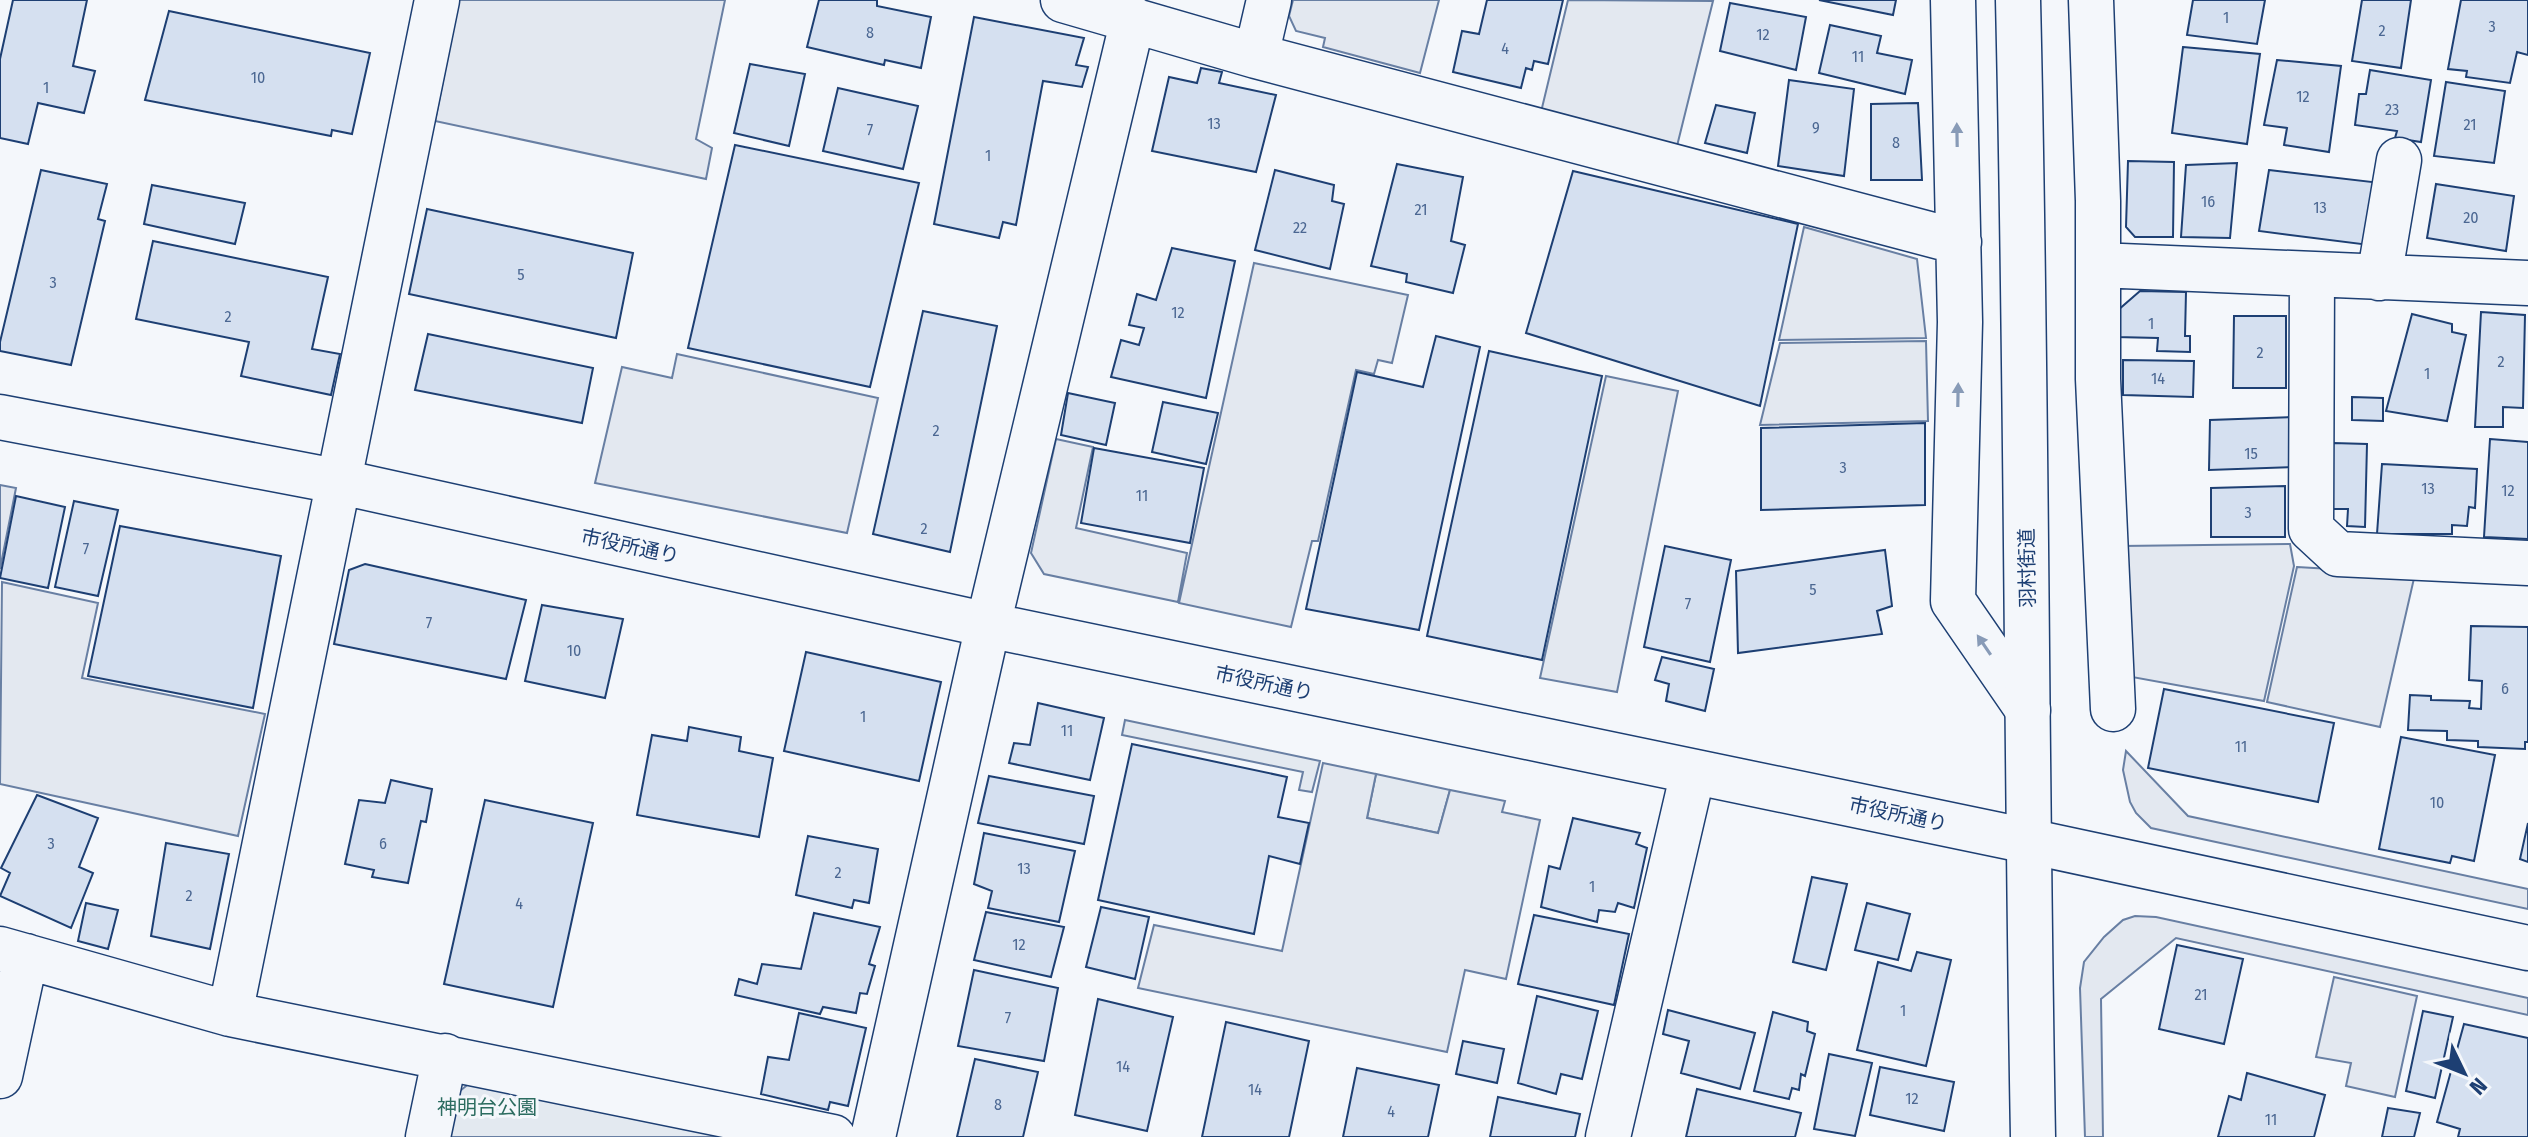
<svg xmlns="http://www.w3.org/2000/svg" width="2528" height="1137" viewBox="0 0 2528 1137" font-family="'Fira Sans Condensed','Noto Sans JP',sans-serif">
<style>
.green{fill:#e3e9f0;stroke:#687fa3;stroke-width:2}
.parking{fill:#e3e8f0;stroke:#687fa3;stroke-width:2}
.building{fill:#d5e0f0;stroke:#1d3f73;stroke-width:2}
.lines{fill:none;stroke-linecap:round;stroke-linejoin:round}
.minor-casing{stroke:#1d3f73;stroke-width:47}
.major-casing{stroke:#1d3f73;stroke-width:47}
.minor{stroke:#f4f7fb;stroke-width:44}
.major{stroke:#f4f7fb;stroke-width:44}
.oneway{fill:#889bb7}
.labels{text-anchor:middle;stroke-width:6;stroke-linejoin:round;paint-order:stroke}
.number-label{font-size:16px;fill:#4b6792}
.street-label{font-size:20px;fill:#1d3f73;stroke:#f4f7fb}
.park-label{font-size:20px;fill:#2c6c60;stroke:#f4f7fb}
</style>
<rect width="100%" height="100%" fill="#f4f7fb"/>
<!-- green -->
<path class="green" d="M1125,720L1320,761L1312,792L1299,790L1303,772L1122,735Z
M1376,774L1450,790L1438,833L1367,818Z
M478,1076L747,1137H445L454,1096Z"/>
<!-- parking -->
<path class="parking" d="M459,0H725L696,139L712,148L706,179L435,121Z
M1293,0H1439L1420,73L1323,47L1325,38L1296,31L1289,16Z
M1568,0L1713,1L1677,146L1541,112Z
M1804,227L1917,259L1926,338L1779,340Z
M1254,263L1408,295L1392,363L1378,360L1374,374L1356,370L1318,541H1312L1291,627L1179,603Z
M1926,341L1928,421L1760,425L1780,343Z
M677,354L878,398L847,533L595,483L622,367L672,378Z
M1606,376L1678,391L1617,692L1540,678Z
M1056,439L1093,447L1076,528L1187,553L1178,602L1044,574L1031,553Z
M0,485L16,488L0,569Z
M2290,544L2294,566L2264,701L2121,675V546Z
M2297,567L2415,574L2380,727L2267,702Z
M2,582L98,603L82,678L265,714L238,836L0,784Z
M2126,751L2188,816L2528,889V909L2151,828L2136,813L2130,802L2123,770Z
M1323,763L1376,774L1367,818L1438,833L1450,790L1505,801L1502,812L1540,820L1506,979L1465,970L1447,1052L1138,988L1154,925L1282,951Z
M2135,916L2156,917L2528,998V1015L2176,938L2101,999L2103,1137H2085L2080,988L2084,962L2104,937L2123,920Z
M2334,977L2417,996L2395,1097L2346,1086L2351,1063L2316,1057Z"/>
<!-- building -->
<path class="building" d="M13,0H87L73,66L95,71L84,113L38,103L28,144L0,138V59Z
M819,0H877V6L931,17L921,68L885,60L884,65L807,47Z
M1487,0H1563L1548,64L1534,61L1532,70L1526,68L1521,88L1453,72L1462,31L1479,34Z
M1819,0H1896L1893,15Z
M2193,0H2265L2257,44L2187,35Z
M2362,0H2411L2401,68L2352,61Z
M2461,0H2528V55L2517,52L2510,83L2466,77L2467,71L2448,69Z
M1730,3L1806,17L1796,70L1720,51Z
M169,11L370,53L352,134L332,130L331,136L145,100Z
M974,17L1084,38L1076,65L1088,67L1082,87L1043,81L1016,225L1003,222L999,238L934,224Z
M1830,25L1881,36L1877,53L1912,60L1905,94L1819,73Z
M2183,47L2260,54L2247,144L2172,133Z
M2277,60L2341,66L2329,152L2284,145L2287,128L2264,125Z
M750,64L805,74L789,146L734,133Z
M1201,68L1222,72L1219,83L1276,95L1256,172L1152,151L1169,77L1197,83Z
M2370,70L2431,80L2421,142L2395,138L2397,131L2355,125L2359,94H2366Z
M1789,80L1854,89L1844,176L1778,166Z
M2446,82L2505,91L2494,163L2434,156Z
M838,88L918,106L903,169L823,151Z
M1918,103L1922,180H1871V104Z
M1716,105L1755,113L1747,153L1705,143Z
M735,145L919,183L870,387L688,348Z
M2128,161L2174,162L2173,237H2135L2126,227Z
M2237,163L2230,238L2181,237L2186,165Z
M1397,164L1463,177L1451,241L1465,245L1453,293L1406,282L1407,274L1371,266Z
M41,170L107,184L98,219L105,221L71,365L0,351V342Z
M1275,170L1334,185L1332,201L1344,204L1330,269L1255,250Z
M2269,170L2381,183L2369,245L2259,231Z
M1573,171L1798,224L1760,406L1526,333Z
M2436,184L2514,196L2506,251L2427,238Z
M152,185L245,203L235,244L144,224Z
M427,209L633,253L616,338L409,294Z
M153,241L328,277L312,349L340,354L331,395L241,376L249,342L136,319Z
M1172,248L1235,261L1206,398L1111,377L1121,340L1139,345L1144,328L1129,325L1137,294L1156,300Z
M2140,291L2186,292L2185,336H2190V352L2157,351L2158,338L2116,337L2117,311Z
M923,311L997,326L950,552L873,534Z
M2481,312L2525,315L2523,408L2503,407V427H2475Z
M2412,314L2452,324V332L2466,335L2447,421L2386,411Z
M2234,316H2286V388H2233Z
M428,334L593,368L582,423L415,390Z
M1436,336L1480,347L1419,630L1306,609L1357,372L1423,387Z
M1489,351L1602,376L1542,660L1427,636Z
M2123,360L2194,361L2193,397L2123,395Z
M1068,393L1115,403L1106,445L1061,435Z
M2352,397L2383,398V421L2352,420Z
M1163,402L1218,413L1206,464L1152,452Z
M2292,417L2295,467L2209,470L2210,420Z
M1925,423V505L1761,510V428Z
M2490,439L2528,442V539L2484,537Z
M2333,443L2367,444L2365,527L2347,526L2348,509H2331Z
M1094,448L1204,468L1190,543L1081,523Z
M2382,464L2477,469L2475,508L2469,507L2467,526L2452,525V534H2377Z
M2285,486V537H2211V488Z
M16,496L65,507L48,588L0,578Z
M74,501L118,510L98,596L55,587Z
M120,526L281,556L253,708L88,676Z
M1665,546L1731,560L1710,662L1644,647Z
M1885,550L1892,606L1877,611L1882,634L1738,653L1736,571Z
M365,564L526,600L506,679L334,644L349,570Z
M542,605L623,619L605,698L525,681Z
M2471,626L2528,627V742H2525V749L2478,747V741L2447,740V731L2408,730L2410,695L2431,696V700L2470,701L2469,708L2481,709L2482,681L2469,680Z
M806,652L941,682L919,781L784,751Z
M1662,657L1714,669L1705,711L1666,701L1669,684L1655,680Z
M2164,689L2334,723L2318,802L2148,768Z
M1038,703L1104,718L1090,780L1009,763L1014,743L1030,745Z
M689,727L741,737L739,751L773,758L759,837L637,815L652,735L687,741Z
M2401,737L2495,755L2474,861L2452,856L2450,863L2379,849Z
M1132,744L1287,777L1278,817L1309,823L1300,864L1269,856L1254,934L1098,900Z
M989,776L1094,796L1084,844L978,823Z
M391,780L432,789L426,822L421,821L408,883L372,877L374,870L345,864L359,800L385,803Z
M37,795L98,818L79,867L93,873L71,928L0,896L10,873L1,868Z
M485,800L593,823L553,1007L444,984Z
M1573,818L1640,833L1636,844L1647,848L1634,908L1618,903L1615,912L1599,910L1597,922L1541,907L1549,866L1560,869Z
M2528,823V862L2520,859Z
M984,833L1075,851L1059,922L988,908L992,891L974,884Z
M808,836L878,849L869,903L854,900L852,908L796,895Z
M166,843L229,854L210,949L151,936Z
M1812,877L1847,884L1826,970L1793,962Z
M86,903L118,910L108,949L78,941Z
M1867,903L1910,914L1898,960L1855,950Z
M1101,907L1149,917L1135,979L1086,967Z
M986,912L1064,927L1051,977L974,960Z
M814,913L880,927L869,964L875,966L867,994L860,993L856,1013L823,1007L820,1014L735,995L739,979L757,984L762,964L801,969Z
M1534,915L1629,934L1614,1005L1518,984Z
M2177,945L2243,959L2224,1044L2159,1029Z
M1917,952L1951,960L1926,1066L1857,1050L1878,962L1911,971Z
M974,970L1058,988L1044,1061L958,1046Z
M1537,996L1598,1011L1582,1079L1561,1074L1556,1094L1518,1083Z
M1098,999L1173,1017L1147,1131L1075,1115Z
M1668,1010L1755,1033L1740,1089L1681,1073L1689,1041L1663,1034Z
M2423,1011L2453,1017L2435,1098L2406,1091Z
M1773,1012L1808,1022L1807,1031L1815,1034L1805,1076L1801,1074L1799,1090L1792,1088L1789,1099L1754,1091Z
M799,1013L866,1028L848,1106L830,1102L828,1110L761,1094L768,1057L789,1060Z
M1226,1022L1309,1041L1289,1137H1202Z
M2464,1024L2528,1038V1137H2458L2460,1129L2437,1122Z
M1463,1041L1504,1049L1497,1083L1456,1074Z
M1829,1054L1872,1063L1855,1136L1814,1129Z
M975,1059L1038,1072L1023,1137H957Z
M1880,1067L1954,1082L1944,1131L1870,1115Z
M1357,1068L1439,1085L1428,1137H1343Z
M2247,1073L2325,1095L2314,1137H2218L2229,1096L2241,1100Z
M1697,1089L1801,1113L1795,1137H1686Z
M1498,1097L1580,1114L1575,1137H1490Z
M2388,1108L2420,1113L2414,1137H2382Z"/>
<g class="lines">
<defs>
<path id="minor" d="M1063,0L1256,56L1959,242
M1953,0L1960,322L1953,601L2028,710
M2091,0L2098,201V379L2113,709
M1256,56L1269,0
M2098,265L2528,283
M2312,276L2311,529L2338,554L2528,563
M2379,278L2399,160
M0,417L341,482L988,625L2028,841L2528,948
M0,949L230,1014L833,1137
M230,1014L437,0
M0,1076L26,956
M428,1137L445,1056
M873,1137L988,625L1133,19
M1608,1137L1693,772"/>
<path id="major" d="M2018,0C2027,379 2026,758 2033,1137"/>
</defs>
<!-- minor casing -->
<use href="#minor" class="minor-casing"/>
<!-- major casing -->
<use href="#major" class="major-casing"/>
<!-- minor -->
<use href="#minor" class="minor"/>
<!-- major -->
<use href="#major" class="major"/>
</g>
<!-- one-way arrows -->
<defs><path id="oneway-solid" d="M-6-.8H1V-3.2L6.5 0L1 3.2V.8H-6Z" transform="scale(2)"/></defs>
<g class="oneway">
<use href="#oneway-solid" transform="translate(1957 135) rotate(-91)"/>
<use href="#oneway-solid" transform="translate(1958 395) rotate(-89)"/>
<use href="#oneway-solid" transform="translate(1984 645) rotate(-124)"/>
</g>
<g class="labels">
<!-- number labels -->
<g class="number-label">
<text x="2226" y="23">1</text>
<text x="2492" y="32">3</text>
<text x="2382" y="36">2</text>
<text x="870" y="38">8</text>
<text x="1763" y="40">12</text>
<text x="1505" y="54">4</text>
<text x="1858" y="62">11</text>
<text x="258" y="83">10</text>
<text x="46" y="93">1</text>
<text x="2303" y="102">12</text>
<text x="2392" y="115">23</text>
<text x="1214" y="129">13</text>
<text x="2470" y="130">21</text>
<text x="1816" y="133">9</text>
<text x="870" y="135">7</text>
<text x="1896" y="148">8</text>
<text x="988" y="161">1</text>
<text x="2208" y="207">16</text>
<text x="2320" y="213">13</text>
<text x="1421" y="215">21</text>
<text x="2471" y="223">20</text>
<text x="1300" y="233">22</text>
<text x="521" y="280">5</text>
<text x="53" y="288">3</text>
<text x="1178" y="318">12</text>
<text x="228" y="322">2</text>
<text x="2151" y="329">1</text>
<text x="2260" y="358">2</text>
<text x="2501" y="367">2</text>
<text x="2427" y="379">1</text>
<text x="2158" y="384">14</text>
<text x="936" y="436">2</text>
<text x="2251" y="459">15</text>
<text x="1843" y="473">3</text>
<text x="2428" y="494">13</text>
<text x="2508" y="496">12</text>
<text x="1142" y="501">11</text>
<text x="2248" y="518">3</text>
<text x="924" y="534">2</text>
<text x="86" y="554">7</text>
<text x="1813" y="595">5</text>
<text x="1688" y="609">7</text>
<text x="429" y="628">7</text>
<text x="574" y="656">10</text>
<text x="2505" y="694">6</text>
<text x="863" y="722">1</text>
<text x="1067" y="736">11</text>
<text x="2241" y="752">11</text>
<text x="2437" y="808">10</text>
<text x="51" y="849">3</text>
<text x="383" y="849">6</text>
<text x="1024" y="874">13</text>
<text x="838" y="878">2</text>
<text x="1592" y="892">1</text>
<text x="189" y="901">2</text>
<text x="519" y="909">4</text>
<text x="1019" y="950">12</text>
<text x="2201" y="1000">21</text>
<text x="1903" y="1016">1</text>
<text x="1008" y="1023">7</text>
<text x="1123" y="1072">14</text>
<text x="1255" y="1095">14</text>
<text x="1912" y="1104">12</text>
<text x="998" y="1110">8</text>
<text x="1391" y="1117">4</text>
<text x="2271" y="1125">11</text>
</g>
<!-- street labels -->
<g class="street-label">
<text transform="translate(630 546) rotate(12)" y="7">市役所通り</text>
<text transform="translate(2027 568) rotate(-91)" y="7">羽村街道</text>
<text transform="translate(1264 683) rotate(12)" y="7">市役所通り</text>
<text transform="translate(1898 814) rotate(12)" y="7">市役所通り</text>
</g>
<!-- park labels -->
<g class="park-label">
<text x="487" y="1114">神明台公園</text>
</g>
</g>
<!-- north arrow -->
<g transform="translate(2464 1073) rotate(133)" stroke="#f4f7fb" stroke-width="6" paint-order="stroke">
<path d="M0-6L14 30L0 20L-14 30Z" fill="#1d3f73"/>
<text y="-12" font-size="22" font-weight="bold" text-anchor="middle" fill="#1d3f73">N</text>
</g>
</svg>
